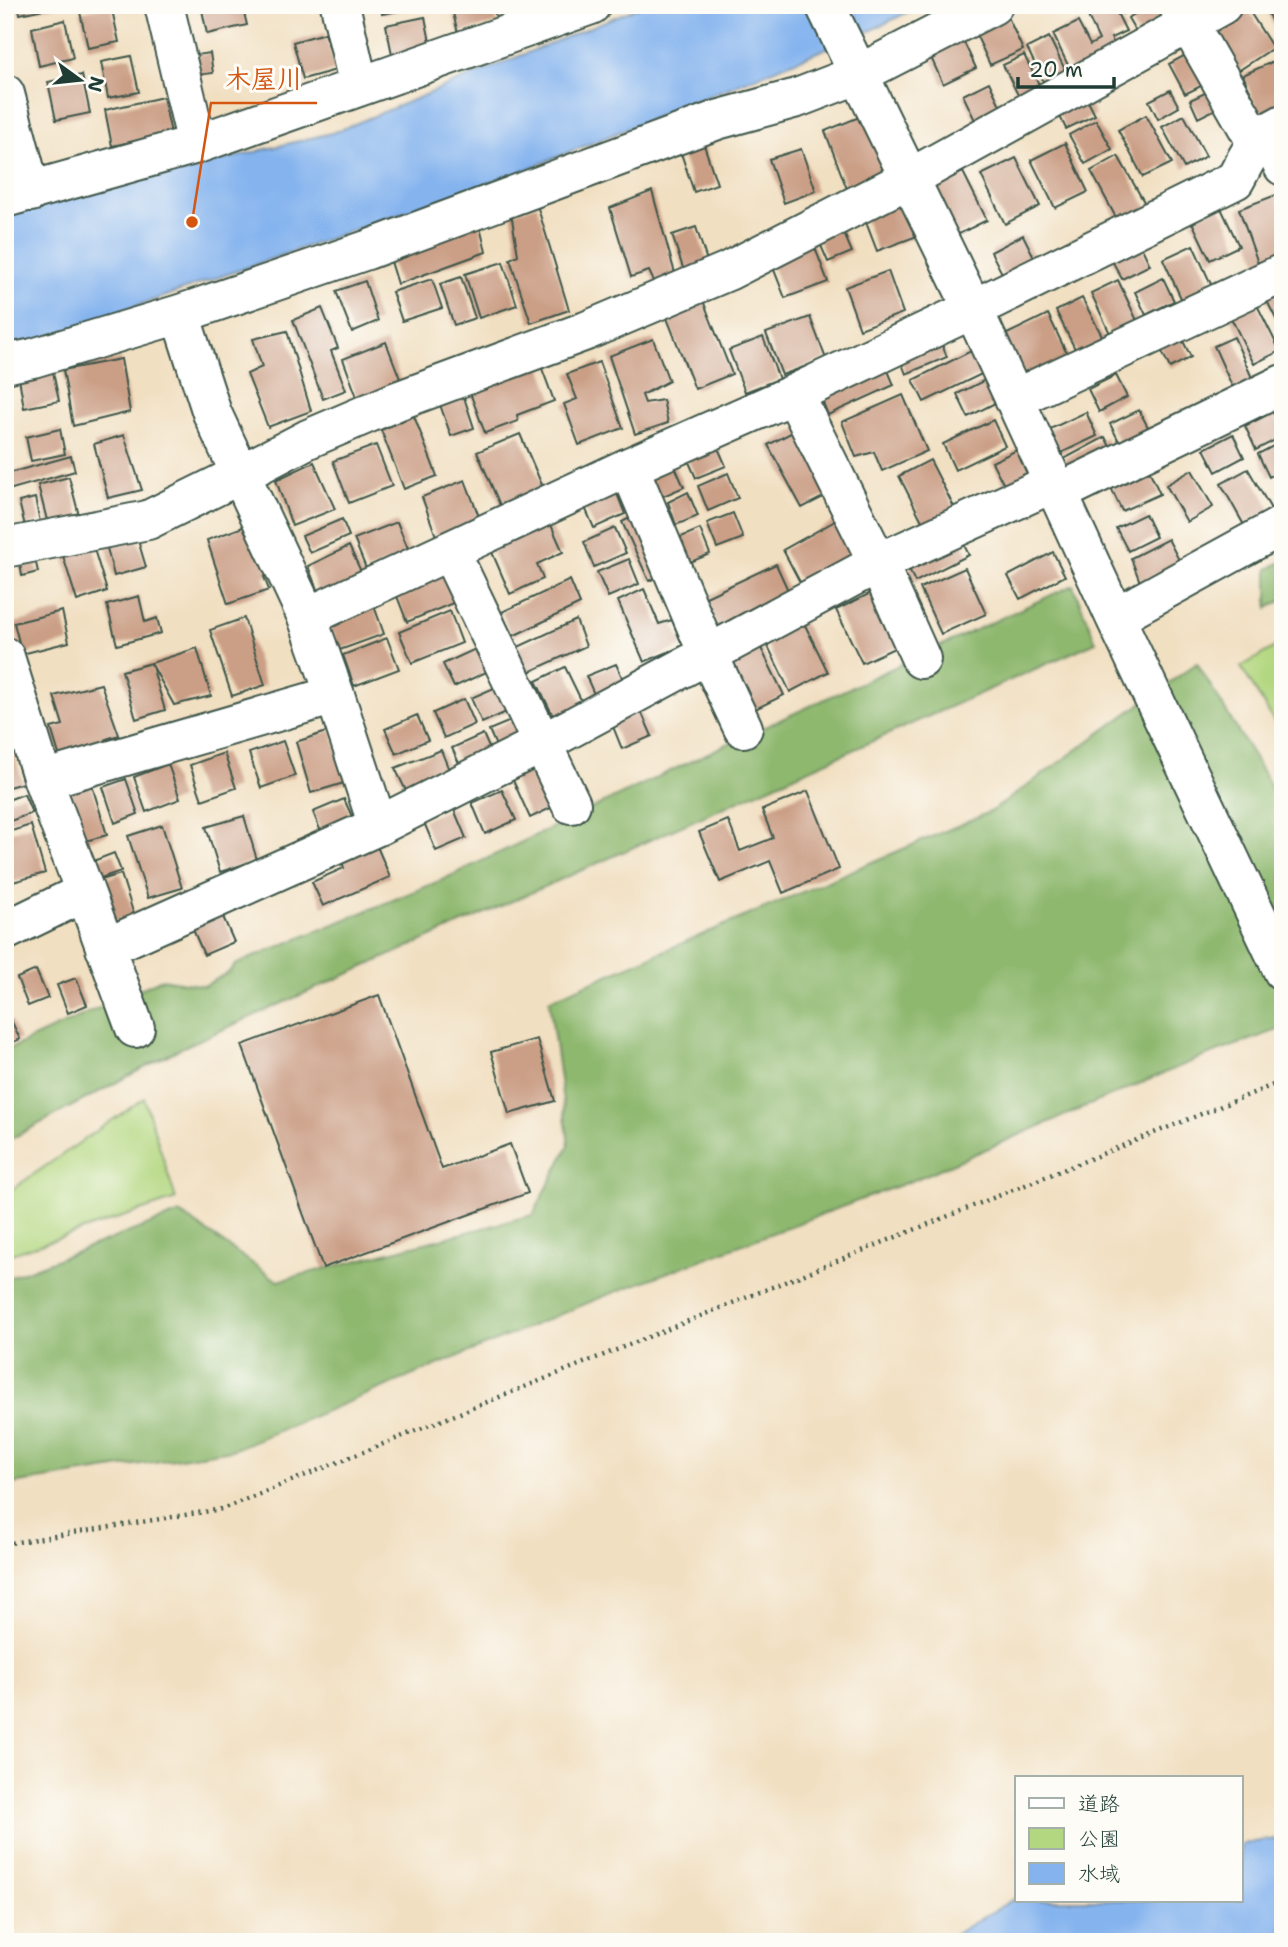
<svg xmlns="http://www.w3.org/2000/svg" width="1288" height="1947" viewBox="0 0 1288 1947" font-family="'Shantell Sans','Klee One',sans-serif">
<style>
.green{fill:#b3d780;stroke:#698a5a;stroke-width:2}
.forest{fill:#8eb86e;stroke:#567a51;stroke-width:2}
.water{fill:#84b3ee;stroke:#527891;stroke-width:2}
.building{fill:#cb9f86}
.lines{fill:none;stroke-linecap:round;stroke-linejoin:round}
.minor-casing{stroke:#3e5549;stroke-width:42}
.path{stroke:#3e5549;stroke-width:4.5;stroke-dasharray:2 5;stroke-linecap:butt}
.minor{stroke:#fff;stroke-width:38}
.leader{fill:none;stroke:#d45610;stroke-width:2.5}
.callout-dot{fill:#d45610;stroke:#fdfcf7;stroke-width:2.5}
.callout-label{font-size:26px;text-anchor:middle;font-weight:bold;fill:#d45610;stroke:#fdfcf7;stroke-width:6;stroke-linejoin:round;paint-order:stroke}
</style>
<rect width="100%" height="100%" fill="#fdfcf7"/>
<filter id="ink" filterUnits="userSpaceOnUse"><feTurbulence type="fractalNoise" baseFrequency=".0143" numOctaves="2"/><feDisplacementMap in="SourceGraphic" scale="14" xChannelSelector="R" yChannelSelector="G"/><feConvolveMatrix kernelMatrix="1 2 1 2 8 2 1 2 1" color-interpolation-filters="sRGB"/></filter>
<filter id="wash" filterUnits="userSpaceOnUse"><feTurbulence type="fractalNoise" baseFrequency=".00686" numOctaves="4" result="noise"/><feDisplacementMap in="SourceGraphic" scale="28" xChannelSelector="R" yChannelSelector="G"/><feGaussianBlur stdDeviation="1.57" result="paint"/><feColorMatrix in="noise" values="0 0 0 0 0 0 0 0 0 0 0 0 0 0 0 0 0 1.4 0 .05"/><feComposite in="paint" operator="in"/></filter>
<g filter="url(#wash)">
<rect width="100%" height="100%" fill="#f1dfc1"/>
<!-- green -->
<path class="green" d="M1283,642V736L1241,667Z
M144,1098L176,1199L5,1256V1191L11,1190Z"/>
<!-- forest -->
<path class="forest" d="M1283,561V600L1268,608V569Z
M1073,585L1096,642L179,1049L5,1142V1051L162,979L204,986L228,973L236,964L442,880L723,746Z
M1197,663L1283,806V1028L1195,1060L916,1179L602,1297L232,1450L5,1485V1279L180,1213L278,1281L533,1215L569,1145L549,1000L992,811Z"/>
<!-- water -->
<path class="water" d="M644,5H922L872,30L520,172L5,352V214L335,132Z
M1283,1838V1942H942L1017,1897V1900H1241V1844Z"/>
<g id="blocks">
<!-- building -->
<path class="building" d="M18,5H57L58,6L20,14Z
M111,5L119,42L88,48L80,12Z
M201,5H242L247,25L207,34Z
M381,5H418L419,7L382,14Z
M451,5H493L497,23L458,33Z
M1073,5H1092L1077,13Z
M1101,5H1113L1126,31L1111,38L1120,58L1075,80L1053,34L1078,22L1090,45L1099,40L1086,12Z
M1118,5H1140L1123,14Z
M1150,5H1159L1168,21L1140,38L1128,18Z
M1264,5H1283V28L1276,31Z
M1246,6L1273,48L1232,75L1205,35Z
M425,17L432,52L393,59L386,25Z
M1008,17L1023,50L990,65L975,32Z
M65,20L73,58L39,66L32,28Z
M325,33L336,70L303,79L293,42Z
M961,36L976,68L943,84L928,51Z
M1049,37L1070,80L1048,91L1027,48Z
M1191,52L1207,83L1185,94L1169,64Z
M210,53L213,73L190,76L188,56Z
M1024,55L1045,96L1024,107L1003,65Z
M131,56L139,92L108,98L101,62Z
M1274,61L1283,81V103L1259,114L1243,75Z
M82,75L90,113L56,120L48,82Z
M989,82L1007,120L981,133L963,95Z
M1170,90L1179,107L1158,119L1149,101Z
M1207,92L1216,109L1198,118L1190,100Z
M1084,93L1095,115L1066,129L1056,108Z
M163,97L171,133L112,146L105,110Z
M864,115L886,173L847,189L825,131Z
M1146,115L1172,163L1143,177L1118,130Z
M1184,115L1206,156L1184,168L1162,127Z
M1096,120L1112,149L1085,164L1069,135Z
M1065,143L1088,192L1055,208L1031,160Z
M704,145L717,184L694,192L681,153Z
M801,149L816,191L784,203L769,159Z
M1118,156L1148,209L1120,225L1091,171Z
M1016,158L1040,206L1005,224L981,175Z
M963,172L987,220L953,237L929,188Z
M652,191L676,277L656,286L649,271L631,277L610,208Z
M904,192L920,235L877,251L861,209Z
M1276,195L1283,214V258L1259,266L1239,209Z
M537,205L569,310L531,323L510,259L518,255L511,213Z
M1220,206L1239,246L1210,260L1191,220Z
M479,223L486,252L398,284L389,255Z
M840,224L852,252L828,262L816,234Z
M696,227L709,267L685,274L672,235Z
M1023,235L1039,267L1007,283L991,252Z
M812,240L828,282L785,298L769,257Z
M1139,242L1150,265L1122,279L1110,257Z
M1193,245L1215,293L1185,307L1163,259Z
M503,262L517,305L479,318L465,274Z
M888,271L903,313L860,329L845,287Z
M461,277L475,318L454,325L440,284Z
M1163,278L1174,301L1146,315L1135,292Z
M432,279L442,308L402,321L392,292Z
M1118,280L1141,329L1114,342L1091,293Z
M365,281L378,321L352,332L336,291Z
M1283,285V333L1264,295Z
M702,298L732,374L695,389L665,313Z
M1082,298L1107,345L1080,359L1056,311Z
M1255,301L1280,351L1254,364L1229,314Z
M322,308L338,348L331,351L346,390L323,399L293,320Z
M1048,314L1069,358L1025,380L1003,336Z
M810,317L826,359L782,375L766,333Z
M287,331L311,411L268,427L247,374L262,367L253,339Z
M938,335L947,357L906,374L897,351Z
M1180,335L1191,357L1170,368L1159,346Z
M763,337L779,379L745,392L729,350Z
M1234,337L1256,387L1237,397L1214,346Z
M653,339L669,381L642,395L645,403L663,400L668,423L635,434L609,356Z
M386,342L402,384L358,400L343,359Z
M981,346L992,369L924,402L913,380Z
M537,355L554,401L517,415L518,421L485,433L466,382Z
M121,359L130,412L73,426L63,370Z
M884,361L894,385L828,415L818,390Z
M599,362L623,428L579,445L564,404L577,399L567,374Z
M53,372L59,401L24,408L19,378Z
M1116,375L1127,397L1099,412L1088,389Z
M985,380L997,402L968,417L957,394Z
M461,388L474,428L451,436L437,396Z
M903,395L927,451L882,471L874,452L856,457L842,422Z
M1139,410L1151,433L1122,447L1110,424Z
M1086,412L1097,436L1061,453L1050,429Z
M1273,412L1283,432V436L1256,450L1245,426Z
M414,416L437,476L404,489L381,430Z
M993,420L1005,446L955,470L943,444Z
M800,428L833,492L802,508L768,445Z
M60,429L65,454L31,461L26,437Z
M520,434L545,492L502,510L477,452Z
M1233,434L1244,457L1216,472L1204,449Z
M124,435L142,490L108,498L94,444Z
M1105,437L1117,460L1072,481L1062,460Z
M715,441L726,466L696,478L685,453Z
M1283,441V470L1269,477L1258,454Z
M376,445L392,486L349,503L333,461Z
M1021,448L1032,471L1004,485L992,462Z
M71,456L75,471L5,491V474Z
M930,460L956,511L925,527L899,476Z
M314,462L335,509L292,526L276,480Z
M673,462L684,487L654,500L643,475Z
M1248,469L1271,509L1244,525L1221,484Z
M1149,470L1160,494L1122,511L1111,488Z
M1192,470L1213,507L1187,522L1166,485Z
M728,473L738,498L708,511L698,486Z
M69,477L82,527L51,536L38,485Z
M465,480L481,522L437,539L422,497Z
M615,489L625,514L594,528L583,503Z
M688,492L698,516L676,525L668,502Z
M35,498L40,522L25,526L19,502Z
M639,513L669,572L649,581L622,522Z
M733,513L743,538L717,548L707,523Z
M1145,514L1156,537L1128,551L1116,528Z
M547,516L563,552L537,564L543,579L510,594L488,543Z
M844,516L862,549L801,584L783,550Z
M342,519L349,536L310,553L302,536Z
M397,522L410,553L367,571L354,539Z
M254,523L271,575L264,577L269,590L228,604L207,540Z
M615,528L626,553L594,567L584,542Z
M700,529L710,554L683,565L674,540Z
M958,533L969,555L915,582L904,559Z
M137,537L146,567L114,576L106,544Z
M1168,539L1180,562L1140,582L1131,558Z
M93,546L107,591L77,601L63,556Z
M349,546L365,580L320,597L308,566Z
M1053,552L1065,576L1020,599L1008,576Z
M34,554L38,572L22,576L19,557Z
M629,559L639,584L608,597L597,572Z
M776,564L791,597L719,631L704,598Z
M965,568L986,614L941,634L920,588Z
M445,570L458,601L407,622L395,591Z
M570,580L580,604L511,637L502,612Z
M644,589L659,624L672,620L683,646L644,662L618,601Z
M875,591L901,645L862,663L836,610Z
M139,596L145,622L157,618L161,633L117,645L107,605Z
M373,603L384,634L340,650L328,620Z
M62,611L69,642L22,654L14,623Z
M450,611L462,643L412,663L399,632Z
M244,618L265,685L232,696L210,630Z
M802,619L828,672L790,692L764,638Z
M576,620L586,646L527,673L516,648Z
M387,638L399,669L354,686L343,655Z
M758,642L784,695L745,714L719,661Z
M484,645L495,668L454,687L443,664Z
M197,648L211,696L174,705L151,663Z
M151,663L165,710L136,719L122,671Z
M616,664L627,688L597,701L586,676Z
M565,667L585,708L556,722L536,681Z
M101,684L119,735L106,739L111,748L61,761L51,728L63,725L54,696Z
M503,684L513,709L482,723L471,698Z
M464,699L475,724L444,738L433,713Z
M641,711L652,736L622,749L612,724Z
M417,715L428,740L396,754L385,729Z
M520,717L531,741L500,755L489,730Z
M332,730L347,782L311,793L296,742Z
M483,734L494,759L463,772L452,748Z
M9,735L23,783L5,788V737Z
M283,741L295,776L261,788L249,753Z
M441,750L451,775L408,795L395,768Z
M224,753L236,788L202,800L190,765Z
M539,763L559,804L530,818L511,776Z
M168,764L180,799L146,812L134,777Z
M126,779L138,814L115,823L103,787Z
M91,782L107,835L82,842L66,790Z
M502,790L516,820L485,834L472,803Z
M808,791L839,869L783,893L770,861L720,882L699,832L728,820L740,851L773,838L762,810Z
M24,794L32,813L5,823V801Z
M344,799L355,823L323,837L313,812Z
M453,807L466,838L436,851L423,820Z
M244,816L257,860L220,872L206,827Z
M31,825L45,873L13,882L5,856V833Z
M162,825L182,888L148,898L128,836Z
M376,844L390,877L323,906L312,882L344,868L341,859Z
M114,853L121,871L95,880L88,863Z
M121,874L134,915L109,923L97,881Z
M221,912L234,942L204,955L191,925Z
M36,970L48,998L28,1006L17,978Z
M76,978L87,1005L68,1013L57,985Z
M379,995L442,1169L510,1144L528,1193L323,1268L242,1045Z
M11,1020L20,1039L5,1046V1023Z
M537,1039L555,1101L509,1114L491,1052Z"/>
</g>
</g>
<g filter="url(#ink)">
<use href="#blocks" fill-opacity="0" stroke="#3e5549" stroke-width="2"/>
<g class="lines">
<defs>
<path id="minor" d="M164,5L197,144
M340,5L359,87
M825,5L973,309L1115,617L1283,971
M1178,5L1256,142
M5,94L31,192
M1269,131L1283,166
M5,198L197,144L591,5
M5,364L33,358L180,314L367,250L717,120L797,98L857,75L993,5
M794,394L878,563L921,659
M1014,399L1283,273
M629,467L708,654L743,728
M1058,493L1283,384
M5,548L148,520L241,474L308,439L397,401L586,331L728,271L910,178L1222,5
M450,551L571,804
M307,617L629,467L794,394L973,309L1235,180C1250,153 1254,138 1283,124
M1115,617L1283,525
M5,657L43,780L85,892L5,931
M335,695L378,826
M43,780L335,695L307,617L212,413L180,314
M85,892L135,1028
M105,948L378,826L543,743L878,563L1053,483"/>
</defs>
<!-- minor casing -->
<use href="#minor" class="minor-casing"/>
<!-- path -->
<path class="path" d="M5,1544L222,1509L1283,1081"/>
<!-- minor -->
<use href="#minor" class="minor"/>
</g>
</g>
<!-- callouts -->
<path class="leader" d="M192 222L211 103H317"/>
<circle class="callout-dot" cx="192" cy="222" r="7"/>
<g class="callout-label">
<text x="264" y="88">木屋川</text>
</g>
<!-- margin -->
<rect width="1288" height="1947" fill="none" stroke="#fdfcf7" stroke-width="28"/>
<!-- legend -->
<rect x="1015" y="1776" width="228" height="126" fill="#fdfcf7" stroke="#a4b0a9" stroke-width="2"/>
<rect x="1029" y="1798" width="35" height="10" fill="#ffffff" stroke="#a4b0a9" stroke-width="2"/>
<text x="1078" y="1811" font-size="21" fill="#1f3d34">道路</text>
<rect x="1029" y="1828" width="35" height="21" fill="#b3d780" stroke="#a4b0a9" stroke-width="2"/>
<text x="1078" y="1846" font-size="21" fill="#1f3d34">公園</text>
<rect x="1029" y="1863" width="35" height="21" fill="#84b3ee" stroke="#a4b0a9" stroke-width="2"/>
<text x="1078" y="1881" font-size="21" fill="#1f3d34">水域</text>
<!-- north arrow -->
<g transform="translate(80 80) rotate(105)" stroke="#fdfcf7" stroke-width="5" paint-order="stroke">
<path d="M0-5L12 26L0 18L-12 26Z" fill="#1f3d34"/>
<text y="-10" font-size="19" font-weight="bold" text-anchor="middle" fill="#1f3d34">N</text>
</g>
<!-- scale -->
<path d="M1018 77v10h96v-10" fill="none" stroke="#1f3d34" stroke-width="3.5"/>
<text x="1029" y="77" font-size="21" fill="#1f3d34" stroke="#fdfcf7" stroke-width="5" paint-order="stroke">20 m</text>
</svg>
